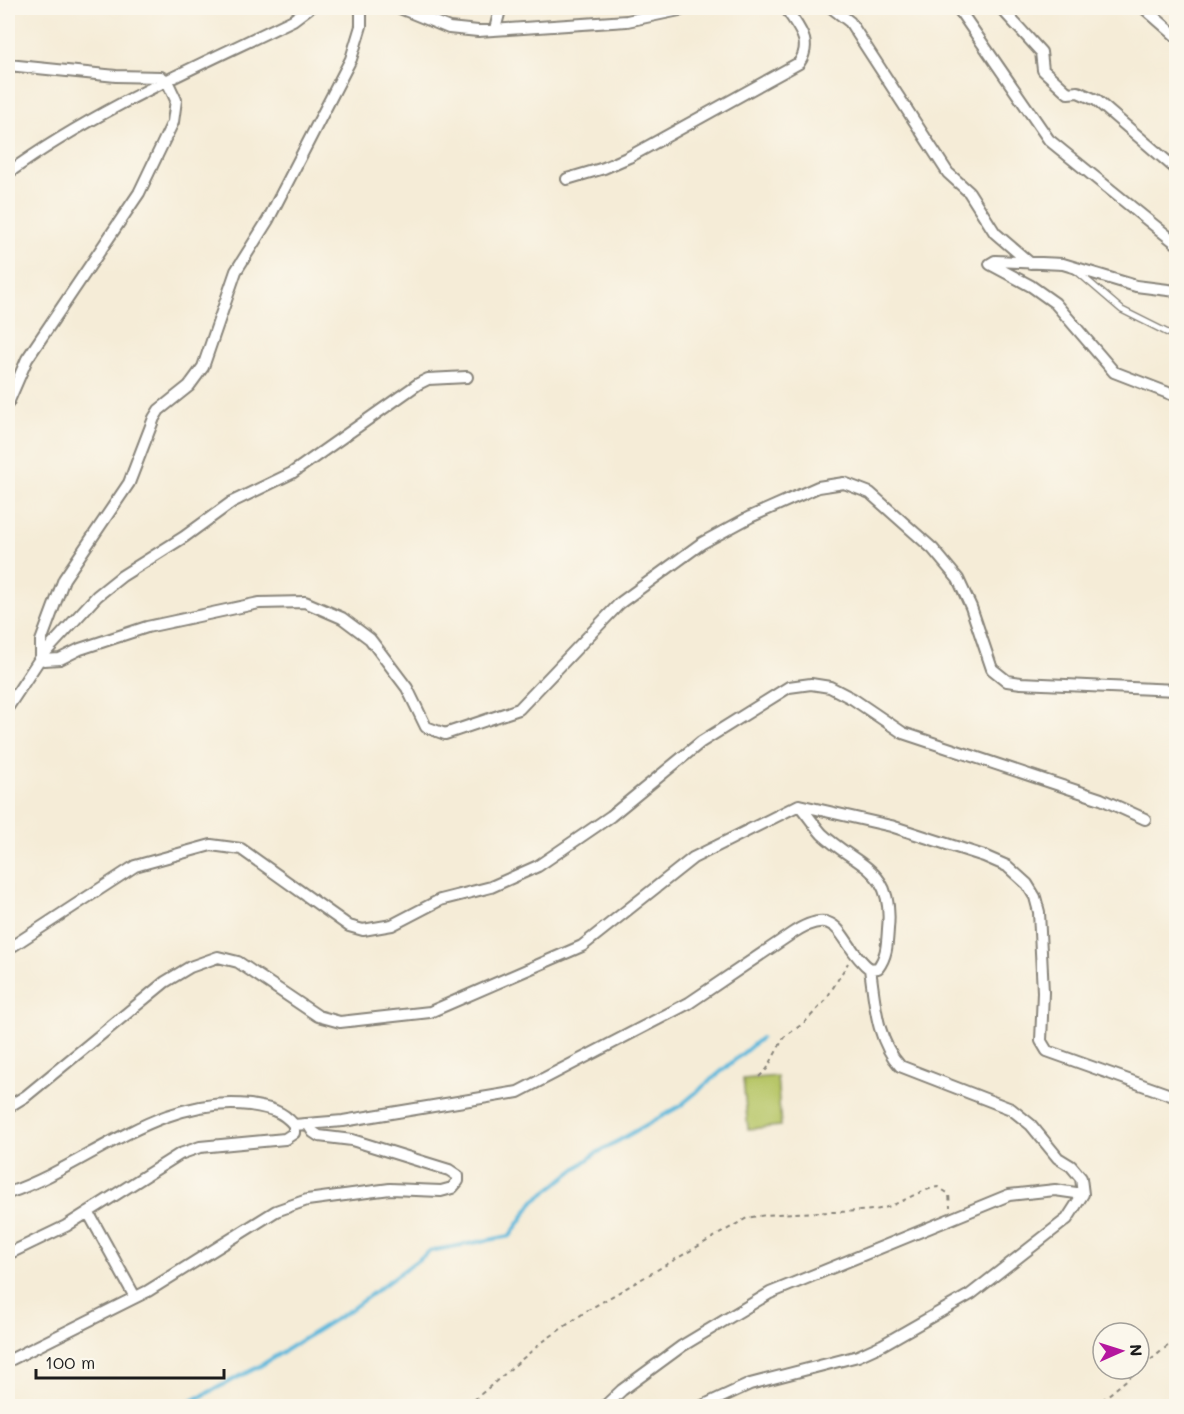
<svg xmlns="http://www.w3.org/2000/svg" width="1184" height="1414" viewBox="0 0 1184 1414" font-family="Mali,sans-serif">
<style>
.green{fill:#b7c668;stroke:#6a7142;stroke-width:1.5}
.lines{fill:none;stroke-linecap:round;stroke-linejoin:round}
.stream{stroke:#5db8db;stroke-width:4}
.service-casing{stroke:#88847a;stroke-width:8}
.minor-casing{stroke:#88847a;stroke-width:14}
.path{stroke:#88847a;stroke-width:2;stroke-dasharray:4.5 4.5;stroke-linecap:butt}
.service{stroke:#fff;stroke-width:5}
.minor{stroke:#fff;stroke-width:10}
</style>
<rect width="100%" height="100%" fill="#fbf7ec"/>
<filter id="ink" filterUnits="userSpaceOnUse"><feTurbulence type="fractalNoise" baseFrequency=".0167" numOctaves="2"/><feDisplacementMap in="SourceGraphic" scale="12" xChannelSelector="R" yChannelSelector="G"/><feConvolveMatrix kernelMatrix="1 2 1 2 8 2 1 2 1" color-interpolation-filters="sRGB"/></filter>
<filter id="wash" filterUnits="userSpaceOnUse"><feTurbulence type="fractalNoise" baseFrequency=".008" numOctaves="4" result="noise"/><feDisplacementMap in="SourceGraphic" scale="24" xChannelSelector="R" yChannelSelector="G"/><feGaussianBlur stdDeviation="1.35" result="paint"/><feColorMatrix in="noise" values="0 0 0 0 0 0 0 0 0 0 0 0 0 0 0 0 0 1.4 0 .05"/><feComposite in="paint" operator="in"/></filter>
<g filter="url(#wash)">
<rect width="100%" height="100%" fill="#f5ecd7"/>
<!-- green -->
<path class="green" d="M777,1076L781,1126L748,1129L743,1079Z"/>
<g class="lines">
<!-- stream -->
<path class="stream" d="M182,1406L260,1366L350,1310L430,1251L510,1236L534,1201L595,1154L680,1106L761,1038"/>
</g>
</g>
<g filter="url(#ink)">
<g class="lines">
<defs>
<path id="service" d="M1073,268L1122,310L1176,337"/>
<path id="minor" d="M361,8V26L351,59L268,220L236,271L203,367L189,386L159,410L154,418L129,483L64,579L41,641V657L44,660L60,659L80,649L147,627L259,603L305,602L342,618L370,639L407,688L426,727L445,734L519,709L620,603L702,543L750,517L818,487L844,483L870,493L933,549L958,579L971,607L992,669L1007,681L1021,683L1176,690
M400,8L449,28L478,31L627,21L689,8
M832,8L850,22L948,173L969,192L995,233L1030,263
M958,8L1049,140L1176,243
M1001,8L1041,52L1043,70L1068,93L1078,92L1096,100L1176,169
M1144,8L1176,36
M495,29L499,14L497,8
M8,65L116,76L161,77L167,81L176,100L173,122L139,193L27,359L8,403
M8,173C95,110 196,67 293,20L309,8
M567,179L604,168L629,157L799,63C814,41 797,27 786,8
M1176,291L1136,286L1063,264L995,261L990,264L1031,286L1055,303L1114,372L1176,396
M8,707L41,657L97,596L122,576L184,537L232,502L292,473L418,384L428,379L467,377
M8,949L135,866L211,845L241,849L349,926L363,930L392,925L440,900L491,887L538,866L611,816L701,742L789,687L811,684L830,687L853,699L903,733L1101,799L1145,819
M8,1107L26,1096L165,982L190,967L218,957L238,962L318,1016L340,1022L430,1012L582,946L693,858L799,805L891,826L984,856L1007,866L1027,884L1035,897L1039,912L1043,992L1041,1041L1047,1051L1176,1097
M294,1125L343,1121L518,1092L689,1003L791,934C843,900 838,945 870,969L878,968C887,956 887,944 888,929C894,868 859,868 822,834C814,825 807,814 799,805
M8,1193C90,1165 159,1094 250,1105C268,1108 282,1110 294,1125V1133L285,1139L200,1147L180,1154L66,1226L8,1254
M88,1212L135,1297
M8,1361L148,1291L276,1211L307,1200L390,1189L441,1191L452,1188L458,1181V1176L449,1170L352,1140L319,1136L313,1132L308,1124
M605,1406L622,1390L682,1346L770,1293L1009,1195L1055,1190L1083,1194
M702,1406L750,1384L858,1356L882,1345L971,1294L1067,1219L1083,1194L1081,1178L1071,1166L1058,1158L1031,1125L1011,1109L900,1066C876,1039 875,1003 870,969"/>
</defs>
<!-- service casing -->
<use href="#service" class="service-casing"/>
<!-- minor casing -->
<use href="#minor" class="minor-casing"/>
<!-- path -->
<path class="path" d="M759,1077L767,1069L784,1037L804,1023L825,1001L848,963
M467,1406L541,1343L588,1310L747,1218C789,1210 831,1214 873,1210C897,1208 914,1191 938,1187L949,1194L950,1207
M1095,1406L1176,1339"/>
<!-- service -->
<use href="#service" class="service"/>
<!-- minor -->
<use href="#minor" class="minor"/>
</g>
</g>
<!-- margin -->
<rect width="1184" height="1414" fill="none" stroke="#fbf7ec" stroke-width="30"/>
<!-- north arrow -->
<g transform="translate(1121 1351) rotate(87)"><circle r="28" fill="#fbf7ec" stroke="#a29f99" stroke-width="1.5"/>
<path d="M0-4.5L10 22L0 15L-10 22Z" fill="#b5179e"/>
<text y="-9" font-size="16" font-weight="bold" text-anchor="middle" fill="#1c1c1c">N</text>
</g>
<!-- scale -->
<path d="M36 1369v9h188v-9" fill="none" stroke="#1c1c1c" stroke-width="3"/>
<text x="45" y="1369" font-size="18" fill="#1c1c1c" stroke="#fbf7ec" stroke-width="4.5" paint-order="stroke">100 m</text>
</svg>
